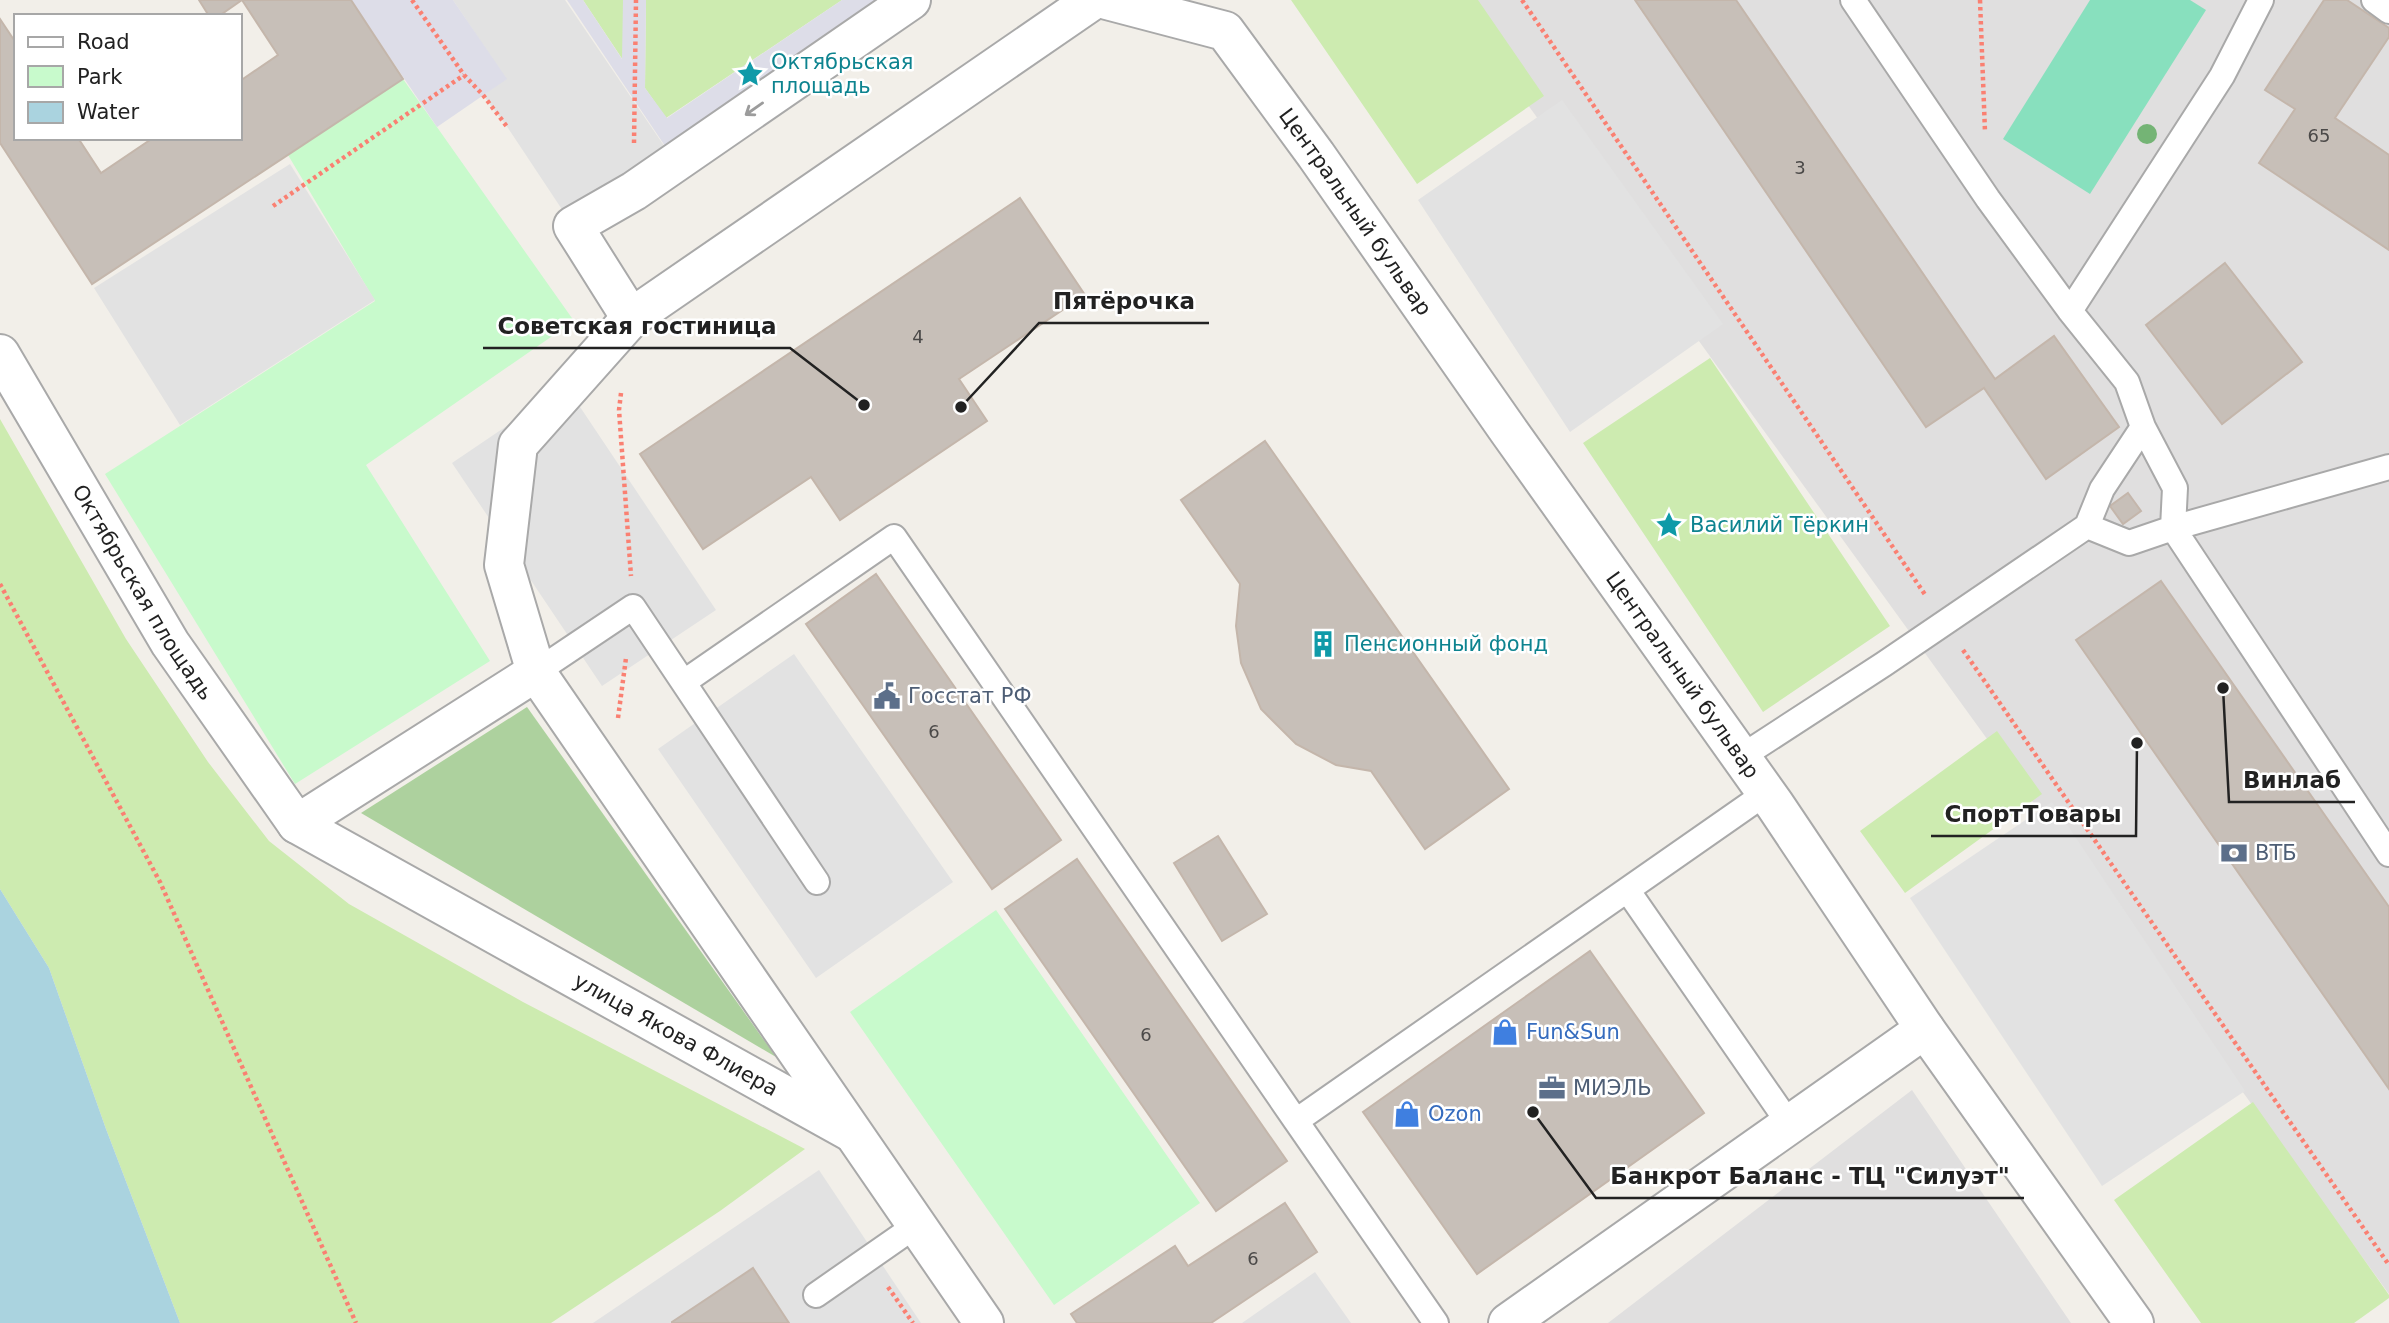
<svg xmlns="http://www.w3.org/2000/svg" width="2389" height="1323" viewBox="0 0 2389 1323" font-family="'DejaVu Sans',sans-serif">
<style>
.residential{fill:#e0dfdf}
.grass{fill:#cdebb0}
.forest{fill:#add19e}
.park{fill:#c8facc}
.pitch{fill:#88e0be}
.parking{fill:#e2e2e2}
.plaza{fill:#dddde8}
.water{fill:#aad3df}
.building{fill:#c7bfb8;stroke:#c4b6ab;stroke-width:2}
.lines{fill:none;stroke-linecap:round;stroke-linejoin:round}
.lane-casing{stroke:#a9a9a9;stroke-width:28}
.street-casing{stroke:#a9a9a9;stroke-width:42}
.path{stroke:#fa8072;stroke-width:4.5;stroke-dasharray:3.5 3.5;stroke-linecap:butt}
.lane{stroke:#fff;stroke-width:24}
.street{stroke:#fff;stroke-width:38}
.tree{fill:#74b475}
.oneway{stroke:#9c9c9c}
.labels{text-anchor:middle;stroke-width:5;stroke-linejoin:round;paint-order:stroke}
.number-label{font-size:18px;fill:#4b4948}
.culture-label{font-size:21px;fill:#0d838f;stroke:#fff;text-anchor:start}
.street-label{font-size:21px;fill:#222;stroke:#fff}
.service-label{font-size:21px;fill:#4e5e75;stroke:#fff;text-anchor:start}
.shop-label{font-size:21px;fill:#366cbe;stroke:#fff;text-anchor:start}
.leader{fill:none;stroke:#222;stroke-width:2.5}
.callout-dot{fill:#222;stroke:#fff;stroke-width:2.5}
.callout-label{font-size:23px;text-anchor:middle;font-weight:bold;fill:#222;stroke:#fff;stroke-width:5;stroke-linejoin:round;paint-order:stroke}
</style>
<rect width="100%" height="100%" fill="#f2efe9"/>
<!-- residential -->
<path class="residential" d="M1452,0H2389V1294Z
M1912,1090L2071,1323H1608Z"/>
<!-- grass -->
<path class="grass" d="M583,0H623V60Z
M646,0H842L666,118L645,88Z
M1291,0H1478L1544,96L1417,184Z
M1710,358L1890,626L1763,712L1583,443Z
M0,419L126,639L208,762L269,841L349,904L523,1002L805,1149L720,1211L551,1323H180L106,1129L49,968L0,889Z
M1997,731L2042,794L1905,893L1860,831Z
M2253,1102L2389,1295V1298L2354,1323H2201L2114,1200Z"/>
<!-- forest -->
<path class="forest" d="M527,707L776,1057L361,813Z"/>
<!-- park -->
<path class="park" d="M403,79L574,321L366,465L490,661L295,784L105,474L375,301L288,155Z
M996,910L1200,1203L1054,1305L850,1012Z"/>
<!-- pitch -->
<path class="pitch" d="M2090,0H2190L2206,10L2090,194L2003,139Z"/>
<!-- parking -->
<path class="parking" d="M453,0H565L673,159L573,226L508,128L483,95L506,79Z
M1562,100L1723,324L1570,432L1418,200Z
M290,164L375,300L180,425L94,288Z
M566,386L716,610L602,686L452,463Z
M794,654L953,882L816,978L658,749Z
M2052,802L2245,1091L2102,1186L1910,898Z
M819,1170L921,1323H593Z
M1315,1272L1351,1323H1242Z"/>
<!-- plaza -->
<path class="plaza" d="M351,0H453L507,79L437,127Z
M567,0H583L622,59L623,0H646L645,88L667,118L842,0H876L665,146Z"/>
<!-- water -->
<path class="water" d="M0,889L49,968L106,1129L180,1323H0Z"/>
<!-- building -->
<path class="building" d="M199,0H351L403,79L92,284L0,143V19L16,43V138H78L101,173L153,138H240V81L278,55L242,0L219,16H209Z
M1635,0H1736L1995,379L2054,336L2119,427L2046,479L1984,388L1926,427Z
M2324,0H2347L2389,28V37L2335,118L2389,155V250L2259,163L2295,109L2265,90Z
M1020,198L1085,295L959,379L987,421L840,520L811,477L703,549L640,454Z
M2225,263L2302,362L2222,424L2146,325Z
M1265,441L1509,789L1425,849L1371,771L1336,765L1296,744L1261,709L1241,663L1236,626L1240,584L1181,500Z
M2128,493L2141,511L2123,524L2110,506Z
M876,574L1061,840L992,889L806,624Z
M2161,581L2389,907V1089L2076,640Z
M1218,836L1267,914L1222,941L1174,863Z
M1077,859L1287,1161L1216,1211L1005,909Z
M1590,951L1704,1113L1477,1274L1363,1112Z
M1285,1203L1317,1252L1211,1323H1077L1071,1314L1175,1246L1188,1266Z
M753,1268L789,1323H672V1322Z"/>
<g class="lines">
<defs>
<path id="lane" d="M2374,0L2389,11
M2070,311L2222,76L2261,0
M2143,427L2175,488L2173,528L2389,467
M2087,526L2129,543L2173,528L2389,854
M536,672L633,607L817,882
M684,682L894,537L1296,1121
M1741,757L1884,664L2087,526L2102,489L2143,427L2127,382L2070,311L1988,199L1853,0
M1628,891L1790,1125
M816,1295L918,1224
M1436,1323L1296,1121L1766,793"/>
<g id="street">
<path id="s1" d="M1107,0L1225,31L1316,155L1508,430L1775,805L1925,1029L2134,1323"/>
<path d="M631,318L573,226L634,191L911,0"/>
<path id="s2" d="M0,354L170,643L297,824L849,1131"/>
<path d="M297,824L536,672"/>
<path d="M984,1323L536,672L504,565L518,445L631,318L1093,0"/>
<path d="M1508,1323L1925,1029"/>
</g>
</defs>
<!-- lane casing -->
<use href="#lane" class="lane-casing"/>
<!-- street casing -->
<use href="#street" class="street-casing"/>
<!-- path -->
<path class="path" d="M412,0L464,75L483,95L508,128
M1522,0L1926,596
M1980,0L1985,132
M634,143L636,0
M273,206L464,75
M621,393L619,410L631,576
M0,584L160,882L356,1323
M1963,650L2389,1265
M618,718L626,658
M888,1287L913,1323"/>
<!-- lane -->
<use href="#lane" class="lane"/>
<!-- street -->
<use href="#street" class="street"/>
</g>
<!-- trees -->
<circle class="tree" cx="2147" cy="134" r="10"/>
<!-- one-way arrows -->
<defs><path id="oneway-shaft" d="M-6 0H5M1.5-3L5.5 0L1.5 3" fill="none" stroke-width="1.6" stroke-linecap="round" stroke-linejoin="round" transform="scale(1.75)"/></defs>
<use class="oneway" href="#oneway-shaft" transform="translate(754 109) rotate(145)"/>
<!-- icons -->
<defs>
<symbol id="sight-bare" viewBox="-9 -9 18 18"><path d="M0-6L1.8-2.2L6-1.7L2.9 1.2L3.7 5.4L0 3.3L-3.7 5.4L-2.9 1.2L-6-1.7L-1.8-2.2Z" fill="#0f9aa8" stroke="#fff" stroke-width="2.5" paint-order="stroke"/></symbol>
<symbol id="building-bare" viewBox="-9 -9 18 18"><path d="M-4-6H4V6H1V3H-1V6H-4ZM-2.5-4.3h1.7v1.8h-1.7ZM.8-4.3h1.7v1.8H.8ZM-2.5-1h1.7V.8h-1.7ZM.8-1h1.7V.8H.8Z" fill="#0f9aa8" stroke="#fff" stroke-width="2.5" paint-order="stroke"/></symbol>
<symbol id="civic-bare" viewBox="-9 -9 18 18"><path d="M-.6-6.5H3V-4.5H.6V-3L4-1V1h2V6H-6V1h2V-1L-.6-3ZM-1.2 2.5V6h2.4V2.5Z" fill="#5c6f8a" stroke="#fff" stroke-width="2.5" paint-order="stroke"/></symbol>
<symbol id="bank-bare" viewBox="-9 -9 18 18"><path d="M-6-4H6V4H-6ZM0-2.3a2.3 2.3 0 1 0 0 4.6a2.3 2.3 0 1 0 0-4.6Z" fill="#5c6f8a" stroke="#fff" stroke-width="2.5" paint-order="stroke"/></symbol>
<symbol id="shop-bare" viewBox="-9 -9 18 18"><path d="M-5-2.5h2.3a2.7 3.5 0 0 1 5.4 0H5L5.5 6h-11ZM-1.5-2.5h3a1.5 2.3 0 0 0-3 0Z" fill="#3f7fe0" stroke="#fff" stroke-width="2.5" paint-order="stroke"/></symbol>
<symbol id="office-bare" viewBox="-9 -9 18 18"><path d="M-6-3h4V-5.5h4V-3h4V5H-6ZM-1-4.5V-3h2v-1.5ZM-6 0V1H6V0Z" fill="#5c6f8a" stroke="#fff" stroke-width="2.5" paint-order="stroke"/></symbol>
</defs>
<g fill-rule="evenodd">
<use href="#sight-bare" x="731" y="55" width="38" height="38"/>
<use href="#sight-bare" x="1650" y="506" width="38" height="38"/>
<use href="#building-bare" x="1304" y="625" width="38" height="38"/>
<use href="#civic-bare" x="868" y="677" width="38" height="38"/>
<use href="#bank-bare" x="2215" y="834" width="38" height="38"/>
<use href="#shop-bare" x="1486" y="1013" width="38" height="38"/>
<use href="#office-bare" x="1533" y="1069" width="38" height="38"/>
<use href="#shop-bare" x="1388" y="1095" width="38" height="38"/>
</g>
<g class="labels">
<!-- number labels -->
<g class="number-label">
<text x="2319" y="142">65</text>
<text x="1800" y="174">3</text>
<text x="918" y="343">4</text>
<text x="934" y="738">6</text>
<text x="1146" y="1041">6</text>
<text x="1253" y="1265">6</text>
</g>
<!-- culture labels -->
<g class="culture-label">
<text x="771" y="69">Октябрьская<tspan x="771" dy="24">площадь</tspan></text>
<text x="1690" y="532">Василий Тёркин</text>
<text x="1344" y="651">Пенсионный фонд</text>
</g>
<!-- street labels -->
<g class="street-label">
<text dy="7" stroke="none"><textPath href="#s1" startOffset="345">Центральный бульвар</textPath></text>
<text dy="7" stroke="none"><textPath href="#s2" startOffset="278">Октябрьская площадь</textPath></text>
<text dy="7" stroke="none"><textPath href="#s1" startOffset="912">Центральный бульвар</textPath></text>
<text dy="7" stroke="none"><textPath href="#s2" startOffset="990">улица Якова Флиера</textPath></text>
</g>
<!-- service labels -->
<g class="service-label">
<text x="908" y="703">Госстат РФ</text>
<text x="2255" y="860">ВТБ</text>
<text x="1573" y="1095">МИЭЛЬ</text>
</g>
<!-- shop labels -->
<g class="shop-label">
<text x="1526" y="1039">Fun&amp;Sun</text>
<text x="1428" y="1121">Ozon</text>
</g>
</g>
<!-- callouts -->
<path class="leader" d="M961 407L1039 323H1209M864 405L790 348H483M2223 688L2229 802H2355M2137 743L2136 836H1931M1533 1112L1596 1198H2024"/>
<g class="callout-dot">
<circle cx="961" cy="407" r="7"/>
<circle cx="864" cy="405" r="7"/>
<circle cx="2223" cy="688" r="7"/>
<circle cx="2137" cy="743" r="7"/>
<circle cx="1533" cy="1112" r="7"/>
</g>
<g class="callout-label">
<text x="1124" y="309">Пятёрочка</text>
<text x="637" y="334">Советская гостиница</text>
<text x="2292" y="788">Винлаб</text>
<text x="2033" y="822">СпортТовары</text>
<text x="1810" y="1184">Банкрот Баланс - ТЦ "Силуэт"</text>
</g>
<!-- legend -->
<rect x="14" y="14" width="228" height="126" fill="#ffffff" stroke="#a7a7a7" stroke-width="2"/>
<rect x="28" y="37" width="35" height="10" fill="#ffffff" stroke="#a7a7a7" stroke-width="2"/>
<text x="77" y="49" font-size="21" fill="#222222">Road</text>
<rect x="28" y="66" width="35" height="21" fill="#c8facc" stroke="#a7a7a7" stroke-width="2"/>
<text x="77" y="84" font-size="21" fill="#222222">Park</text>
<rect x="28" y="102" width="35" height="21" fill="#aad3df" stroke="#a7a7a7" stroke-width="2"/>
<text x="77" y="119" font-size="21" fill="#222222">Water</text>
</svg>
